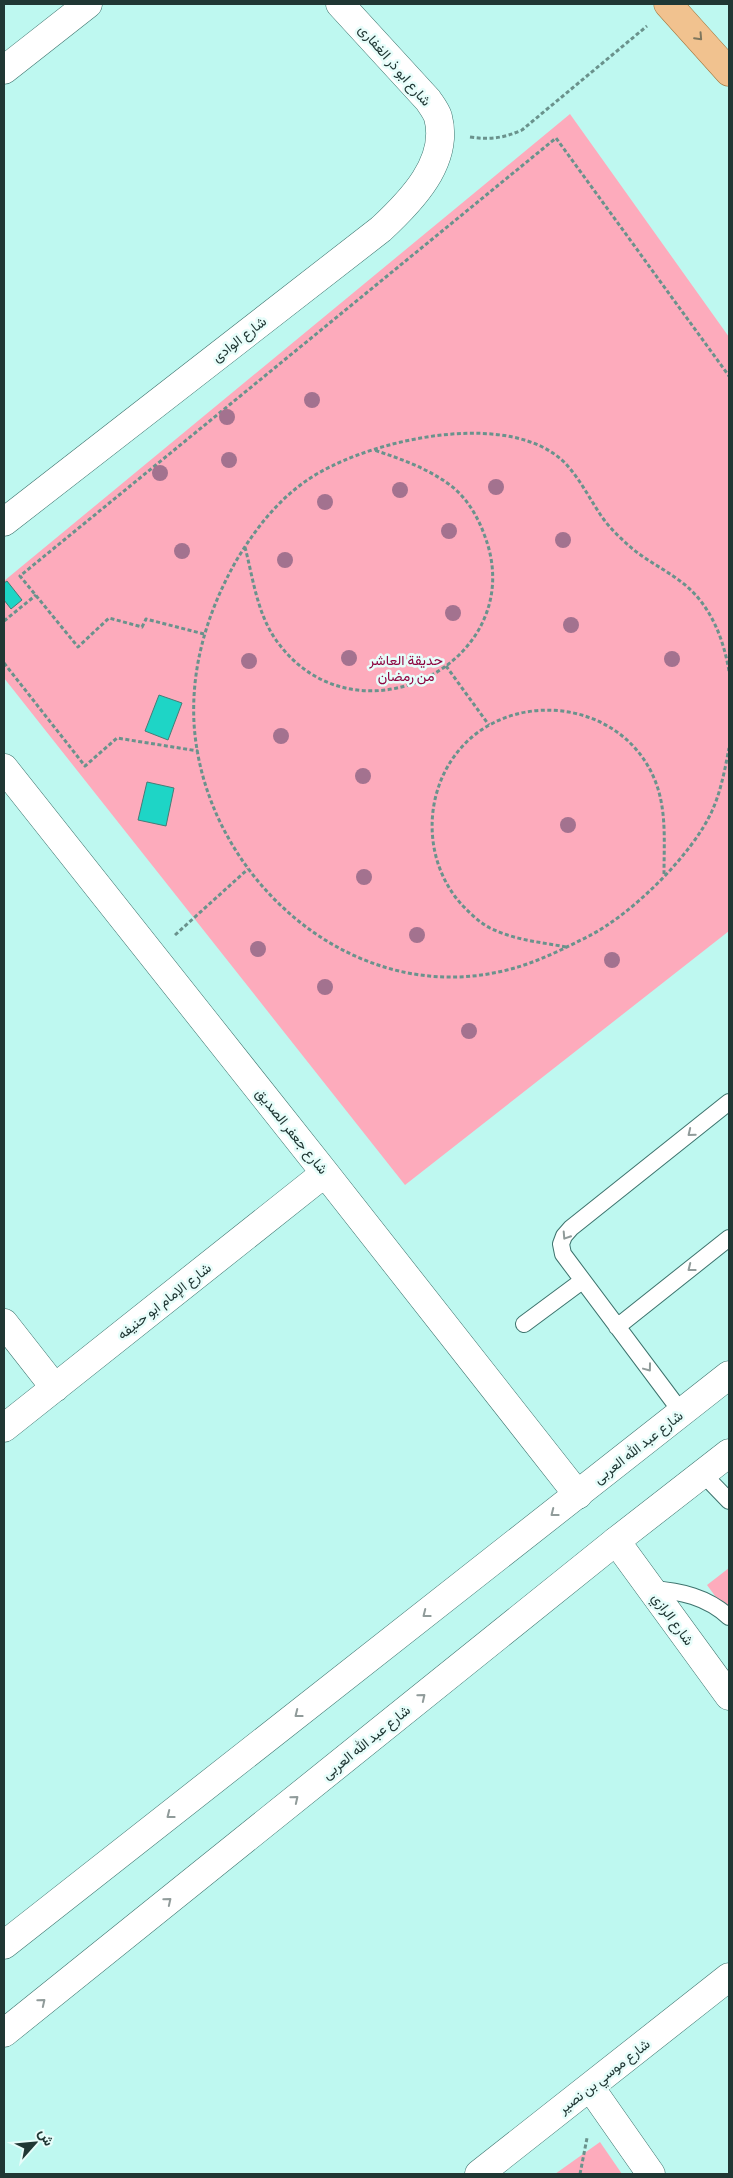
<svg xmlns="http://www.w3.org/2000/svg" width="733" height="2178" viewBox="0 0 733 2178" font-family="Manrope,Vazirmatn,sans-serif">
<style>
.green{fill:#fdabbc}
.building{fill:#1ed5c6;stroke:#467c76}
.lines{fill:none;stroke-linecap:round;stroke-linejoin:round}
.service-casing{stroke:#3d736d;stroke-width:18}
.minor-casing{stroke:#3d736d;stroke-width:29}
.secondary-casing{stroke:#3d736d;stroke-width:29}
.primary-casing{stroke:#a1773f;stroke-width:29}
.path{stroke:#6a928c;stroke-width:3;stroke-dasharray:4 2.5;stroke-linecap:butt}
.service{stroke:#fff;stroke-width:16}
.minor{stroke:#fff;stroke-width:28}
.secondary{stroke:#fff;stroke-width:28}
.primary{stroke:#f1c28f;stroke-width:28}
.tree{fill:#a3728f}
.oneway{stroke:#7e765d}
.oneway2{stroke:#909b9a}
.labels{text-anchor:middle;stroke-width:5;stroke-linejoin:round;paint-order:stroke}
.street-label{font-size:14px;fill:#203734;stroke:#e7fdfa}
.park-label{font-size:14px;fill:#8d043f;stroke:#e7fdfa}
</style>
<rect width="100%" height="100%" fill="#bef8f0"/>
<!-- green -->
<path class="green" d="M570,114L729,337V931L405,1185L4,678V581Z
M729,1568V1615L707,1585Z
M600,2142L622,2174H555Z"/>
<!-- building -->
<path class="building" d="M7,581L22,600L11,609L4,600V583Z
M159,695L182,703L168,740L145,731Z
M147,782L174,788L166,826L138,820Z"/>
<g class="lines">
<defs>
<path id="service" d="M524,1324L582,1281
M617,1327L729,1238
M682,1413L563,1254L561,1244L564,1236L571,1228L729,1102
M703,1474L729,1501
M651,1589C681,1591 707,1597 729,1617"/>
<path id="minor" d="M4,70L88,4
M4,522L381,229C410,202 450,162 438,117C436,111 432,106 428,100L340,4
M4,768L325,1173L578,1495
M4,1323L55,1388
M4,1428L325,1173
M616,1541L729,1696
M590,2087L651,2174
M479,2174L729,1977"/>
<path id="secondary" d="M4,1945L729,1375
M4,2033L616,1541L729,1453"/>
<path id="primary" d="M668,4L729,72"/>
</defs>
<!-- service casing -->
<use href="#service" class="service-casing"/>
<!-- minor casing -->
<use href="#minor" class="minor-casing"/>
<!-- secondary casing -->
<use href="#secondary" class="secondary-casing"/>
<!-- primary casing -->
<use href="#primary" class="primary-casing"/>
<!-- path -->
<path class="path" d="M470,137C490,140 504,138 522,130L647,26
M245,547C253,578 257,613 276,640C356,753 534,660 484,534C477,515 466,497 450,485C427,468 401,459 374,450
M4,621L36,595
M204,634L146,619L142,627L109,618L78,647L20,576L556,138L729,376
M4,663L85,766L117,738L198,751
M446,666L489,725
M729,671C723,636 709,602 680,581C663,568 643,559 627,544C617,535 607,525 600,514C588,496 579,477 563,461C510,412 390,437 332,466C289,486 260,521 236,561C208,611 191,665 194,723C203,875 351,1010 507,970C536,963 563,949 589,936C632,914 692,855 712,811C721,791 725,769 729,748
M175,935L248,869
M566,947C540,942 514,940 490,928C480,923 471,914 463,906C419,859 422,780 472,737C529,689 624,707 654,778C667,808 664,841 664,874
M580,2174L587,2138"/>
<!-- service -->
<use href="#service" class="service"/>
<!-- minor -->
<use href="#minor" class="minor"/>
<!-- secondary -->
<use href="#secondary" class="secondary"/>
<!-- primary -->
<use href="#primary" class="primary"/>
</g>
<!-- trees -->
<g class="tree">
<circle cx="312" cy="400" r="8"/>
<circle cx="227" cy="417" r="8"/>
<circle cx="229" cy="460" r="8"/>
<circle cx="160" cy="473" r="8"/>
<circle cx="496" cy="487" r="8"/>
<circle cx="400" cy="490" r="8"/>
<circle cx="325" cy="502" r="8"/>
<circle cx="449" cy="531" r="8"/>
<circle cx="563" cy="540" r="8"/>
<circle cx="182" cy="551" r="8"/>
<circle cx="285" cy="560" r="8"/>
<circle cx="453" cy="613" r="8"/>
<circle cx="571" cy="625" r="8"/>
<circle cx="349" cy="658" r="8"/>
<circle cx="672" cy="659" r="8"/>
<circle cx="249" cy="661" r="8"/>
<circle cx="281" cy="736" r="8"/>
<circle cx="363" cy="776" r="8"/>
<circle cx="568" cy="825" r="8"/>
<circle cx="364" cy="877" r="8"/>
<circle cx="417" cy="935" r="8"/>
<circle cx="258" cy="949" r="8"/>
<circle cx="612" cy="960" r="8"/>
<circle cx="325" cy="987" r="8"/>
<circle cx="469" cy="1031" r="8"/>
</g>
<!-- one-way arrows -->
<defs><path id="oneway-chevron" d="M-2-3.5L2.5 0L-2 3.5" fill="none" stroke-width="1.6" stroke-linecap="round" stroke-linejoin="round" transform="scale(1.25)"/></defs>
<use class="oneway" href="#oneway-chevron" transform="translate(699 37) rotate(47)"/>
<g class="oneway2">
<use href="#oneway-chevron" transform="translate(691 1133) rotate(141)"/>
<use href="#oneway-chevron" transform="translate(566 1236) rotate(123)"/>
<use href="#oneway-chevron" transform="translate(691 1268) rotate(142)"/>
<use href="#oneway-chevron" transform="translate(648 1368) rotate(53)"/>
<use href="#oneway-chevron" transform="translate(554 1513) rotate(142)"/>
<use href="#oneway-chevron" transform="translate(426 1614) rotate(142)"/>
<use href="#oneway-chevron" transform="translate(422 1697) rotate(-39)"/>
<use href="#oneway-chevron" transform="translate(298 1714) rotate(142)"/>
<use href="#oneway-chevron" transform="translate(295 1799) rotate(-39)"/>
<use href="#oneway-chevron" transform="translate(170 1815) rotate(142)"/>
<use href="#oneway-chevron" transform="translate(168 1901) rotate(-39)"/>
<use href="#oneway-chevron" transform="translate(42 2002) rotate(-39)"/>
</g>
<g class="labels">
<!-- street labels -->
<g class="street-label">
<text transform="translate(395 65) rotate(49)" y="5">شارع ابو ذر الغفارى</text>
<text transform="translate(239 339) rotate(-38)" y="5">شارع الوادى</text>
<text transform="translate(292 1131) rotate(51)" y="5">شارع جعفر الصديق</text>
<text transform="translate(164 1301) rotate(-38)" y="5">شارع الإمام ابو حنيفه</text>
<text transform="translate(638 1447) rotate(-38)" y="5">شارع عبد الله العربى</text>
<text transform="translate(673 1619) rotate(54)" y="5">شارع الرازي</text>
<text transform="translate(366 1742) rotate(-39)" y="5">شارع عبد الله العربى</text>
<text transform="translate(604 2076) rotate(-38)" y="5">شارع موسي بن نصير</text>
</g>
<!-- park labels -->
<g class="park-label">
<text x="406" y="665">حديقة العاشر<tspan x="406" dy="16">من رمضان</tspan></text>
</g>
</g>
<!-- border -->
<rect width="733" height="2178" fill="none" stroke="#203734" stroke-width="10"/>
<!-- north arrow -->
<g transform="translate(35 2143) rotate(63)" stroke="#e7fdfa" stroke-width="4" paint-order="stroke">
<path d="M0-4L9 19L0 12L-9 19Z" fill="#203734"/>
<text y="-8" font-size="14" font-weight="bold" text-anchor="middle" fill="#203734">ش</text>
</g>
</svg>
